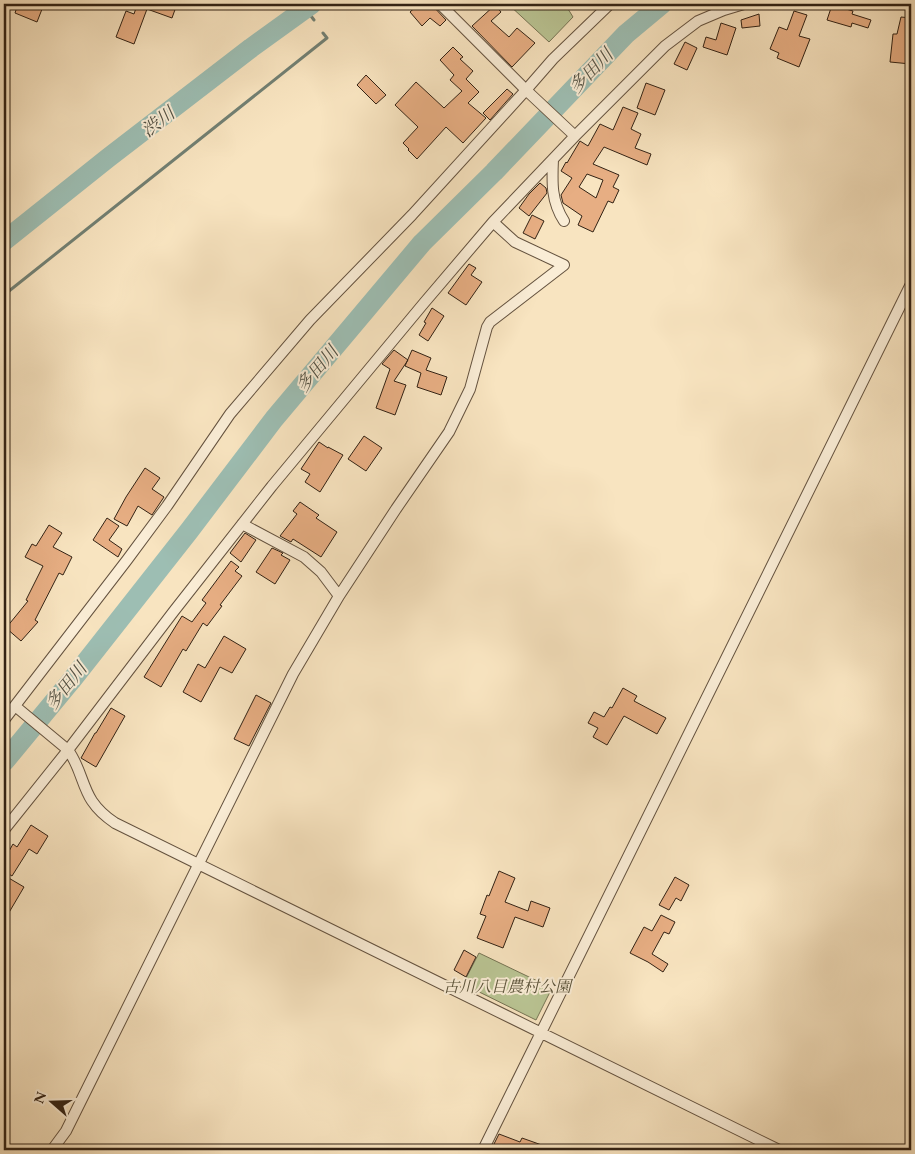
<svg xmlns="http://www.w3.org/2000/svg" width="915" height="1154" viewBox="0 0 915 1154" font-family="'EB Garamond','Noto Serif JP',serif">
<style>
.green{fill:#bac594;stroke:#767454}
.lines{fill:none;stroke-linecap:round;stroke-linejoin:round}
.stream{stroke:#728073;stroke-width:3}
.river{stroke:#9dbeb3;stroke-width:20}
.building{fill:#e7ae83;stroke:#322214;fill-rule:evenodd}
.street-casing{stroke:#64523f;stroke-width:12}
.street{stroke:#faedd6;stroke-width:10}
.labels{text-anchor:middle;stroke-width:4;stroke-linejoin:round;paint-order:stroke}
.park-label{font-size:16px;font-style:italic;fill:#5b533a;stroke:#faedd6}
.water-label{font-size:18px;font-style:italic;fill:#525144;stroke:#faedd6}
</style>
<rect width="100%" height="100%" fill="#f8e4c0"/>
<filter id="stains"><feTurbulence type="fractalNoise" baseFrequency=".004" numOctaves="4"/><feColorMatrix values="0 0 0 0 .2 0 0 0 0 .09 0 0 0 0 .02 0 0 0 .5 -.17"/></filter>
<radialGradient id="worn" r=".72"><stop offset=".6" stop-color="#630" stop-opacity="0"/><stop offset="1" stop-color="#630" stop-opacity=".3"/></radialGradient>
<!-- green -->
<path class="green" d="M508,4H565L573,17L549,42Z
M479,953L552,988L536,1020L463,984Z"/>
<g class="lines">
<!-- stream -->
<path class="stream" d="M305,8L314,20
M4,295L327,38L323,33"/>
<!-- river -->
<path class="river" d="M4,241L108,158L251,48L312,4
M4,762L71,681L189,531L274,419L422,243L494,172L626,34L662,4"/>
</g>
<!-- building -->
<path class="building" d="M18,4H44L37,22L15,13Z
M136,4H177L172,18L147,9L134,44L116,37L126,11L134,14L137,5Z
M419,4H431L446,20L440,26L430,18L422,26L410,12Z
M495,5L501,12L491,21L509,37L517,28L535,43L512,67L472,26Z
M832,5L853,11L852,14L871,20L868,28L852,23L851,27L827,20Z
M794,11L807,15L799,36L810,39L799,67L777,58L779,53L770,49L779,27L787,30Z
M759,14L760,26L742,28L741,20Z
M901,17L911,18V64L890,62L893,34H897Z
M721,23L736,28L727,55L703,47L706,37L716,40Z
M685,42L697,48L687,70L674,64Z
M453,47L463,57L460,59L473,71L466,79L479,92L468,103L486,118L463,143L446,127L417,159L408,150L409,149L403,143L418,127L395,105L416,82L444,108L462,91L450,80L454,75L440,60Z
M366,75L386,95L376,104L357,85Z
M646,83L665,90L655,115L637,108Z
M507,89L513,94L490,120L483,113Z
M623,107L638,113L631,129L641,134L635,148L651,154L647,165L604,147L593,164L619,175L613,187L619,190L613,203L608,201L593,232L578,225L582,216L563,203L561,195L572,178L561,171L566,162L567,163L580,141L588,146L600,124L613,130ZM587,174L603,180L596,198L579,187Z
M540,183L546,188L547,193L529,216L519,208L529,194Z
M532,215L544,221L535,239L523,233Z
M469,264L476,268L471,275L482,282L466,305L448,293Z
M432,308L444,316L428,341L419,335L426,323L424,322Z
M394,350L408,360L394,381L406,385L395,415L376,408L390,369L382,364Z
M412,350L431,358L426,370L447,377L441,395L417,387L421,373L405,366Z
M364,436L382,448L366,471L348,459Z
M319,442L328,448V447L343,455L320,492L305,482L310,474L301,469Z
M145,468L160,478L152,489L164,497L152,515L138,506L127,526L114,519L126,497Z
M300,502L319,515L316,518L337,532L321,557L293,539L291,542L280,536L297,514L293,511Z
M107,518L119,526L109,540L122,549L118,557L93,540Z
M49,525L62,533L53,547L72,557L63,575L59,573L35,620L38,622L21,641L6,628L28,601L26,600L43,566L25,557L32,544L36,546Z
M245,533L256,540L241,562L230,553Z
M272,548L283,553L281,555L290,560L275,584L256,572Z
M231,561L239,567L235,571L242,576L220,605L222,606L207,626L203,623L186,651L183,649L161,687L144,677L182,616L192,622L206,603L202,600Z
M224,636L246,649L232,673L220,667L201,702L183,692L198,664L205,668Z
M623,688L637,696L634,701L666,718L657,734L624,716L607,745L593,737L598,728L588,723L594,712L604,717L610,707L612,708Z
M256,695L271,703L249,746L234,739Z
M111,708L125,716L96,767L81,758L95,733H96Z
M31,825L48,836L37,854L29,849L12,876L4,871V860L13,844L17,847Z
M499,871L515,878L505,902L528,911L531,901L550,908L543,927L515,917L503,948L477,938L486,916L480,914L487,895L489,896Z
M7,877L24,887L4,921V884Z
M675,877L689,885L681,901L676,898L669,910L659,905Z
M661,915L675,922L669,934L664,932L652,954L668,964L663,972L648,962L630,953L644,927L652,931Z
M464,950L476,957L466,977L454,970Z
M499,1134L520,1142L522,1138L553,1149L552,1150H491Z"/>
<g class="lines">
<defs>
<path id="street" d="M440,4L526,90L575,136
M553,159C552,182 551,201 564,221
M242,524L304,557L321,572L339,596
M15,706L68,750C80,766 82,786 92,801C98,810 106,817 115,823L779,1150
M4,720L127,560L167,506L230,414L310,320L412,215L526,90L553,59L610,4
M4,830L68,750L174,611L272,486L424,303L493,222L575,136L665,46L698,21L724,10L744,4
M52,1150L66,1131L293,674L339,596L396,509L449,432L470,389L487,327L490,322L564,265L515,242L493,222
M483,1150L911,284"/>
</defs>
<!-- street casing -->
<use href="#street" class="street-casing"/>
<!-- street -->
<use href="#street" class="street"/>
</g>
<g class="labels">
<!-- park labels -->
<g class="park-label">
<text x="507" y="992">古川八目農村公園</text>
</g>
<!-- water labels -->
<g class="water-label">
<text transform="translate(591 71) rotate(-46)" y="6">多田川</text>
<text transform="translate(158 122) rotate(-38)" y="6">渋川</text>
<text transform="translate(317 369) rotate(-50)" y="6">多田川</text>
<text transform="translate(66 686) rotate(-51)" y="6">多田川</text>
</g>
</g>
<!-- margin -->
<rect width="915" height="1154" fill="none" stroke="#f8e4c0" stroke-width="20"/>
<rect x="5" y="5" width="905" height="1144" fill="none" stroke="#322214" stroke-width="2.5"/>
<rect x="10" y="10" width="895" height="1134" fill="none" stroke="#322214"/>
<!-- north arrow -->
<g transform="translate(52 1102) rotate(290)" stroke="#faedd6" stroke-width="4" paint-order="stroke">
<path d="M0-4L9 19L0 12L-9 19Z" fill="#322214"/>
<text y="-8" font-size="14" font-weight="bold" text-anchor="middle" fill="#322214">N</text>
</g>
<rect width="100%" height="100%" filter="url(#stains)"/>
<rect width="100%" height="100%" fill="url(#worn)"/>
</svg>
